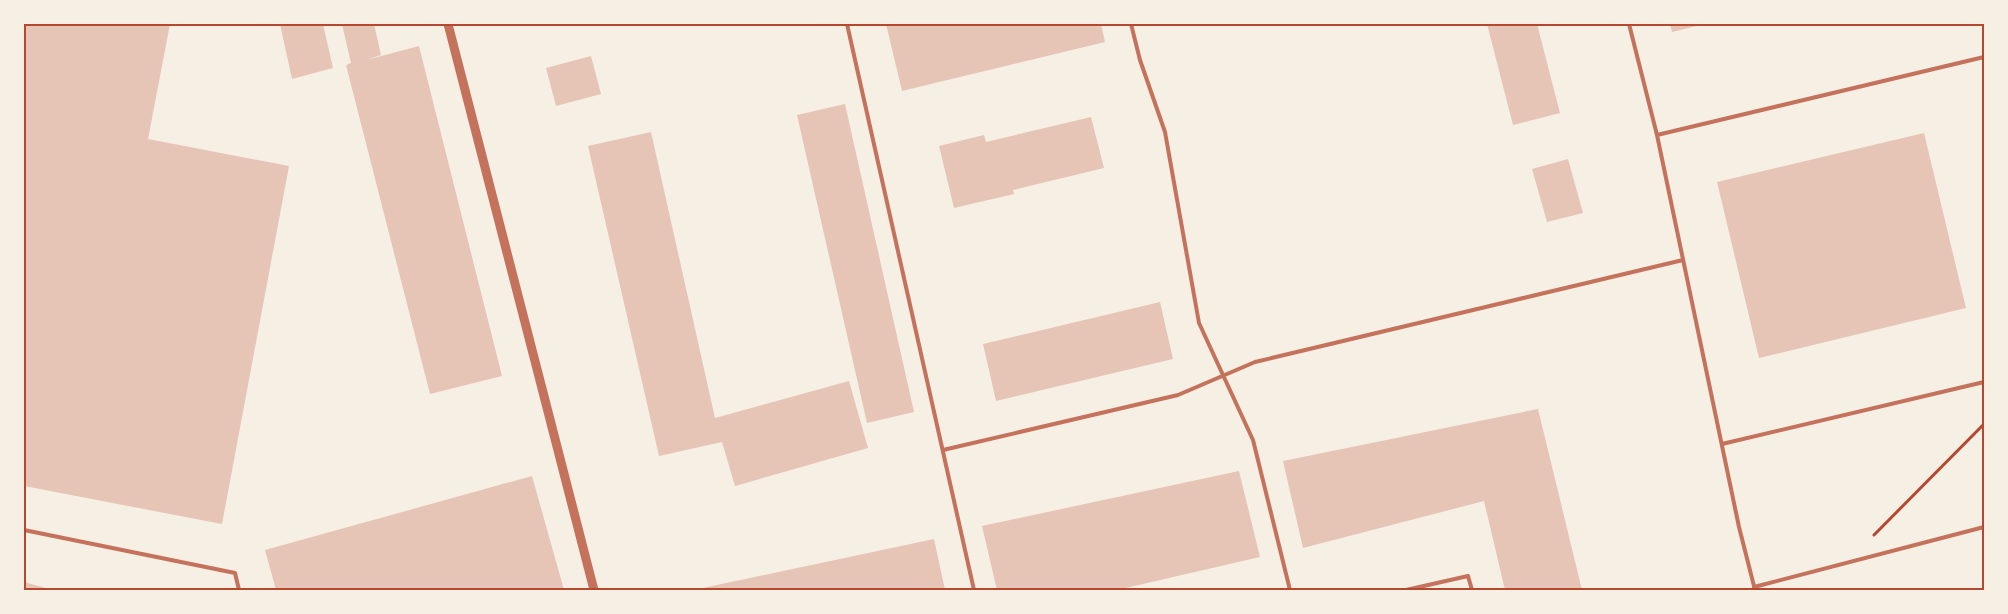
<svg xmlns="http://www.w3.org/2000/svg" width="2008" height="614" viewBox="0 0 2008 614" font-family="Mulish,sans-serif">
<style>
.building{fill:#e6c5b7}
.lines{fill:none;stroke-linecap:round;stroke-linejoin:round}
.path{stroke:#b5482f;stroke-width:3}
.service{stroke:#c5725c;stroke-width:4}
.tertiary{stroke:#c5725c;stroke-width:9}
.neatline{fill:none;stroke:#b5482f;stroke-width:2}
</style>
<rect width="100%" height="100%" fill="#f6efe4"/>
<!-- building -->
<path class="building" d="M24,24H170L148,139L289,166L222,524L24,486Z
M280,24H323L333,68L292,79Z
M342,24H374L381,55L366,60L419,46L502,376L430,394L346,65L351,63Z
M886,24H1101L1105,42L902,91Z
M1487,24H1537L1560,113L1513,125Z
M1670,24H1705L1672,32Z
M591,56L601,94L556,106L546,68Z
M845,104L914,412L867,423L797,115Z
M1091,117L1104,168L1013,190L1014,194L954,208L939,146L984,135L986,142Z
M651,132L715,418L849,381L868,448L735,486L722,442L659,456L588,146Z
M1924,133L1966,308L1759,358L1717,182Z
M1568,159L1583,213L1547,222L1532,169Z
M1160,302L1173,359L996,401L983,344Z
M1538,409L1582,590H1505L1484,501L1303,548L1283,461Z
M1239,471L1260,557L1117,590H997L982,526Z
M532,476L564,590H276L265,550Z
M934,539L945,590H698V589Z
M24,582L53,590H24Z"/>
<g class="lines">
<!-- path -->
<path class="path" d="M1874,535L1984,424"/>
<!-- service -->
<path class="service" d="M847,24L974,590
M1131,24L1140,60L1165,132L1199,323L1253,440L1290,590
M1629,24L1657,135L1739,527L1755,590
M1657,135L1984,57
M1722,444L1984,382
M943,450L1178,395L1255,362L1683,260
M24,530L235,573L239,590
M1754,587L1984,527
M1406,590L1468,576L1472,590"/>
<!-- tertiary -->
<path class="tertiary" d="M448,24L594,590"/>
</g>
<!-- border -->
<rect width="2008" height="614" fill="none" stroke="#f6efe4" stroke-width="50"/>
<rect x="25" y="25" width="1958" height="564" class="neatline"/>
</svg>
